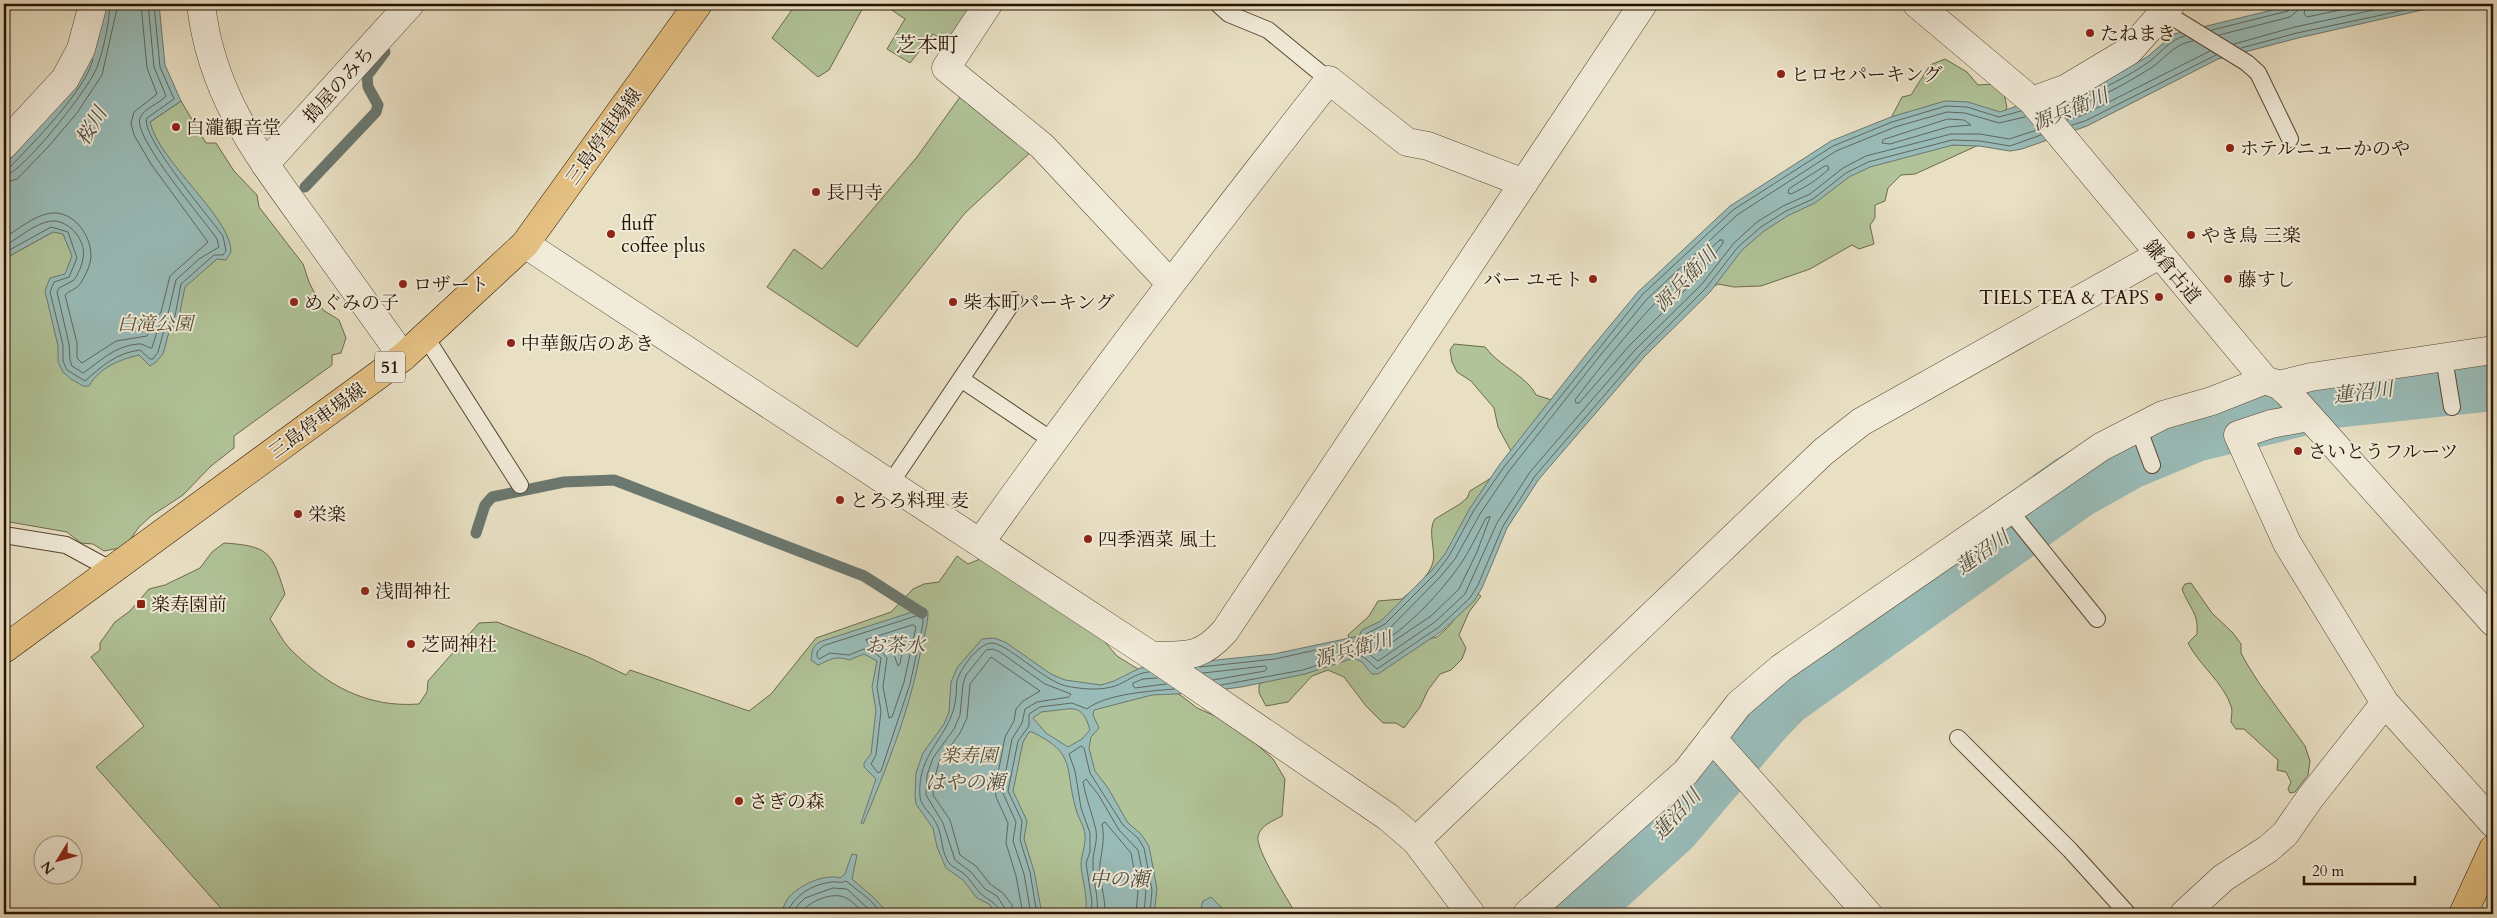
<svg xmlns="http://www.w3.org/2000/svg" width="2497" height="918" viewBox="0 0 2497 918" font-family="Cardo,'Noto Serif JP',serif">
<style>
.green{fill:#b1c398;stroke:#6c6a4c}
.water{fill:#99bcb9;stroke:#6b786f;fill-rule:evenodd}
.lines{fill:none;stroke-linecap:round;stroke-linejoin:round}
.shore{stroke:#60675d;stroke-width:1}
.stream{stroke:#6b786f;stroke-width:11}
.river{stroke:#99bcb9;stroke-width:66}
.service-casing{stroke:#584632;stroke-width:18}
.minor-casing{stroke:#584632;stroke-width:29}
.tertiary-casing{stroke:#584632;stroke-width:29}
.primary-casing{stroke:#271201;stroke-width:29}
.service{stroke:#f1ebd9;stroke-width:16}
.minor{stroke:#f1ebd9;stroke-width:28}
.tertiary{stroke:#f1ebd9;stroke-width:28}
.primary{stroke:#e4c082;stroke-width:28}
.poi-dot{fill:#8f2418;stroke:#f1ebd9;stroke-width:2}
.labels{text-anchor:middle;stroke-width:4;stroke-linejoin:round;paint-order:stroke}
.shield{fill:#f1ebd9;stroke:#645342;stroke-width:1}
.shield-label{font-size:18px;font-weight:bold;fill:#271201}
.poi-label{font-size:19px;fill:#271201;stroke:#f1ebd9;text-anchor:start}
.street-label{font-size:19px;fill:#271201;stroke:#f1ebd9}
.park-label{font-size:19px;font-style:italic;fill:#575036;stroke:#f1ebd9}
.water-label{font-size:20px;font-style:italic;fill:#4f4e41;stroke:#f1ebd9}
.quarter-label{font-size:21px;fill:#271201;stroke:#f1ebd9}
</style>
<rect width="100%" height="100%" fill="#e9e0c4"/>
<filter id="stains"><feTurbulence type="fractalNoise" baseFrequency=".004" numOctaves="4"/><feColorMatrix values="0 0 0 0 .2 0 0 0 0 .09 0 0 0 0 .02 0 0 0 .5 -.17"/></filter>
<radialGradient id="worn" r=".72"><stop offset=".6" stop-color="#630" stop-opacity="0"/><stop offset="1" stop-color="#630" stop-opacity=".3"/></radialGradient>
<!-- green -->
<path class="green" d="M796,4H865L829,70L818,77L772,38Z
M883,4H973L947,42L933,34L910,63L887,49L905,19Z
M1945,59L1967,72L1978,85L1996,84L2004,93L2007,108L2003,113L1890,120L1902,97L1911,95L1930,65Z
M965,90L1033,150L965,213L857,347L767,287L794,249L822,269L917,157Z
M181,101L206,143H216L234,171L257,195L259,207L303,264L309,282L323,310L339,320L346,338L341,353L332,355V365L234,436V448L211,466L183,495L151,516L139,527L125,547L104,551L93,544L81,543L67,532L4,521V259L53,232L150,122Z
M1981,144L1915,174L1901,175L1888,188L1885,201L1875,205V218L1870,225L1874,244L1859,249L1852,245L1810,269L1761,286L1734,287L1718,284L1700,294L1648,352L1706,267L1842,178L1907,147Z
M1454,344L1485,347C1500,367 1527,376 1536,395L1555,401L1513,455L1498,427L1494,408L1471,381L1457,372L1452,362L1450,350Z
M1491,478L1420,615L1349,640L1348,635L1369,616L1378,601L1402,599C1412,590 1430,576 1433,562C1436,550 1427,530 1435,519L1460,504L1467,498L1470,491Z
M224,543C269,546 272,552 285,594L270,619C276,628 282,640 289,648C326,685 366,708 419,704L427,692L428,681L479,623L497,622L588,657L626,675L630,670L749,711L771,694L816,638L891,612L913,589L924,584L939,582L957,556L968,564L980,559L1093,628L1117,656L1183,697L1197,708L1227,721L1251,739L1273,759L1285,779L1282,816C1273,821 1261,825 1258,836C1255,849 1288,900 1296,914H226L96,767L144,726L91,657L100,650V643L115,622L130,611L149,589L165,585L200,568L212,552Z
M2191,583L2212,613L2233,633L2241,644V653L2247,664L2259,683L2305,746L2310,761L2308,775L2295,792L2290,793L2288,789L2291,782L2286,772L2277,770L2278,760L2244,729H2236L2231,722C2231,717 2233,711 2231,706C2223,682 2199,665 2188,643L2197,634C2199,613 2189,608 2182,589L2185,584Z
M1475,592L1481,596L1469,612L1459,635L1466,648L1462,659L1451,670L1440,674L1428,690L1420,707L1404,728L1396,723H1383L1366,706L1344,677L1328,670L1312,676L1288,702L1266,706L1259,693V685L1266,679L1437,637C1452,626 1463,607 1475,592Z"/>
<!-- water -->
<path class="water" d="M99,4H159L165,65L181,101L150,122C159,162 232,218 231,252L226,260L217,259L185,287L179,317L169,332L163,354L156,362L150,366L139,355C119,360 100,367 89,386H83L71,379L63,372L58,362V346L45,291L50,278L65,274L72,256L63,234L53,232L4,259V166L62,102Z
M2297,4H2468L2422,10L2298,38L2218,59L2087,126L2022,149L2010,151L1979,146L1953,145L1870,167L1849,177L1815,203L1789,215L1764,231L1742,250L1710,292L1644,357L1539,479L1507,528L1482,588L1474,601L1442,631L1378,674H1372L1362,662L1354,658L1305,674L1241,687L1196,693L1152,695L1094,710L1093,715L1099,728L1091,737L1089,748L1095,771L1108,788L1128,823L1141,834L1149,846L1157,889L1154,914H1085C1089,898 1082,881 1081,865C1081,855 1086,845 1085,835C1084,825 1078,818 1076,809C1064,769 1078,754 1032,732H1029L1023,742L1013,791L1027,821L1024,839L1034,871L1042,914H996L989,904L977,898L963,880L946,868L937,847L933,828L916,804L915,796L916,773L923,753L944,724L949,712L951,682L957,668L982,639L994,638L1005,642L1051,674L1065,680L1101,685L1114,681L1140,668L1274,654L1359,636L1362,630L1381,621L1432,570L1445,554L1470,508L1500,464L1589,351L1638,292L1730,206L1831,141L1891,117L1945,101L1968,102L2000,112L2129,67L2147,57L2174,34ZM1067,709C1082,707 1086,717 1090,730L1082,739L1068,747L1046,733L1033,718L1041,712Z
M925,608L928,612C928,625 924,636 921,649C910,710 887,767 863,824L861,823L876,779L864,767V763L871,754L876,710L872,687L877,661L864,654L849,660C835,655 830,660 818,665L811,660C812,651 812,645 822,641Z
M852,854L857,855L852,879L873,897L889,914H781C783,910 784,904 787,900C796,886 825,873 840,878L845,874Z
M1211,897L1228,914H1199L1203,901Z"/>
<g class="lines">
<!-- shore -->
<path class="shore" d="M2306,4L2304,14L2307,17L2368,4
M2212,30L2288,11L2292,4
M2219,35L2290,17L2297,11L2298,4
M2234,44L2295,27L2401,4
M2241,48L2297,33L2433,4
M2076,100C2100,90 2130,76 2150,61C2162,52 2169,40 2185,36
M2059,110C2092,103 2122,86 2151,68C2166,58 2173,44 2193,41
M2025,117L1999,123L1965,113L1947,112L1895,127L1836,151L1737,215L1647,299L1598,358L1509,471L1480,514L1455,559L1440,577L1389,629L1371,639L1363,647V650L1378,661L1435,622L1465,594L1497,523L1530,472L1635,350L1702,284L1734,243L1757,222L1783,206L1810,194L1843,168L1866,156L1951,134H1980L2009,139L2037,130
M1948,119L1964,120L1971,125L1948,127L1890,144L1882,143L1883,140Z
M2067,120L2083,115L2210,51
M2072,125L2085,121L2216,55
M1825,166H1828L1829,169C1817,180 1806,187 1791,194L1788,193L1789,189Z
M4,169L10,167C33,143 86,90 93,59
M4,176C21,175 91,86 97,67C104,49 109,23 110,4
M4,183L17,179L48,147L77,113L102,75L118,4
M4,238C17,230 35,215 51,213C74,211 91,235 91,256C91,264 86,274 82,281C78,289 70,290 65,295L77,343V358L82,363L116,341L147,336L152,323L161,312L170,276L208,242L151,164L134,135L131,123L134,112L157,94L147,68L141,4
M1720,240H1723V243L1696,279L1630,345L1579,403H1576L1575,400C1619,342 1665,287 1720,240Z
M4,246C18,239 36,222 52,221C70,220 87,242 83,258C82,266 78,274 74,280L59,288L57,292L69,344L70,360L72,366L83,373C101,361 114,346 138,344C143,343 147,348 152,348L158,328L168,314L176,280L199,259L219,247L217,239C204,220 132,136 140,118C144,108 159,104 166,96L154,67L148,4
M4,253L51,227L68,232L77,258L69,277L54,282L50,292L63,345V361L67,370L85,381C102,366 116,353 140,350L150,359H153L158,352L164,330L175,316L181,284L214,255H223L226,251L223,236C210,218 139,135 147,118L174,99L160,67L154,4
M1490,517L1477,552L1459,589L1431,616L1379,651L1376,650L1375,646C1405,632 1443,590 1462,562C1471,548 1478,533 1486,518Z
M920,615L923,617V624L910,684L881,771L878,773L871,764L876,755L881,711L877,687L881,658L874,652L864,649L849,655L830,653L819,659L817,657V652L823,646Z
M913,625L916,627L904,682L892,717L889,718L883,687L887,658L878,647L868,643L866,640Z
M901,636L904,639L900,664L898,666L893,652L886,642Z
M1200,667L1275,659L1361,640L1366,634L1385,624L1436,573L1449,556L1474,510L1504,467L1642,295L1733,210L1833,146L1892,122L1946,106L1967,107L1999,117L2021,111
M1203,673L1265,666L1267,668L1265,671L1213,680
M1157,678L1143,679L1133,683V686L1135,688L1166,684
M1221,685L1303,670L1354,653L1365,658L1377,669L1439,627L1470,598L1478,585L1503,526L1535,476L1640,354L1706,288L1738,247L1761,227L1786,211L1813,199L1846,173L1868,162L1952,140L1980,141L2010,146L2041,135
M786,914C794,896 810,885 831,882C837,881 840,884 846,881L870,900L882,914
M793,914L797,906L805,898L833,888L847,889L874,914
M801,914C807,901 834,891 846,898C853,901 859,909 864,914
M1000,914C998,902 987,900 980,893C974,887 970,878 963,873C959,870 954,868 950,864C941,854 943,837 937,825C933,815 921,807 920,797C916,751 953,736 956,696C957,691 956,685 957,681C960,669 978,644 991,643C1006,642 1044,681 1066,686C1081,689 1100,691 1115,686C1127,682 1135,673 1149,672
M1006,914L1004,907L997,896L985,889L971,872L955,860L943,823L926,795L927,775L933,758L954,729L960,715L963,684L966,675L986,650L993,649L1000,652L1045,684L1071,694L1069,697L1037,702L1025,709L1022,723L1012,739L1002,791L1016,822L1013,841L1024,874L1031,914
M1013,914L1012,905L1003,893L990,884L976,866L960,855L950,820L933,795L935,777L939,762L960,733L967,718L970,684L991,657L1040,691L1023,701L1016,709L1014,721L1005,737L995,789L996,797L1008,823L1006,843L1016,876L1023,914
M1037,914L1030,872L1020,840L1022,821L1008,791L1018,741L1029,726V714L1040,707L1072,703L1087,709C1105,694 1151,691 1174,689
M1091,914L1092,902L1086,863L1090,852V833L1081,808L1075,771L1069,754L1081,746L1084,748L1090,773L1123,825L1138,838L1144,848L1152,890L1150,914
M1097,914C1099,897 1093,881 1093,864C1092,854 1098,843 1096,830C1092,813 1086,799 1083,782L1086,779L1098,794L1119,830L1138,850L1146,890L1144,914
M1105,914C1106,898 1098,876 1100,863C1102,850 1105,838 1102,824L1105,822L1131,853L1138,891L1136,914"/>
<!-- stream -->
<path class="stream" d="M305,187L376,112L378,105L368,87L367,76L385,52
M476,533L485,505L492,497L564,482L614,480L864,576L922,613"/>
<!-- river -->
<path class="river" d="M1570,914L1669,824L1760,717L1782,694L2075,486L2129,456L2194,429L2334,395L2493,378"/>
<defs>
<path id="service" d="M1218,4L1229,14L1268,30L1329,80
M2164,12L2247,63L2258,73L2290,139
M425,336L520,485
M2444,358L2452,407
M961,379L1053,441
M2138,427L2152,465
M890,484L1014,300
M2010,511L2097,619
M4,535L66,545L112,570
M1958,738L2070,850L2128,914"/>
<path id="minor" d="M988,4L946,68L1042,146L1170,283
M1917,4L2032,101L2265,380L2279,385L2288,393L2493,622
M2032,101L2067,88L2129,51L2171,4
M4,145L65,79L81,49L93,4
M265,164L410,4
M525,244L1152,656L1388,817L1416,841L1471,914
M2279,385L2311,377L2493,350
M2309,417L2271,424L2238,435L2287,543L2385,703L2493,823
M980,543C1092,385 1209,232 1329,80L1407,142L1428,146L1524,183
M1152,656C1187,655 1200,659 1225,631L1643,4
M1712,738L1868,914
M1416,841L1823,452L1861,422L2159,255
M1527,914L1686,772L1739,704L1781,668L2101,447L2163,415L2212,401L2265,380
M2184,914L2223,878L2268,849L2285,834L2310,798L2385,703"/>
<path id="tertiary" d="M201,4C211,95 258,155 310,227C341,270 372,314 403,357"/>
<path id="primary" d="M4,649L403,357L525,244L698,4
M2463,914L2493,849"/>
</defs>
<!-- service casing -->
<use href="#service" class="service-casing"/>
<!-- minor casing -->
<use href="#minor" class="minor-casing"/>
<!-- tertiary casing -->
<use href="#tertiary" class="tertiary-casing"/>
<!-- primary casing -->
<use href="#primary" class="primary-casing"/>
<!-- service -->
<use href="#service" class="service"/>
<!-- minor -->
<use href="#minor" class="minor"/>
<!-- tertiary -->
<use href="#tertiary" class="tertiary"/>
<!-- primary -->
<use href="#primary" class="primary"/>
</g>
<!-- markers -->
<g class="poi-dot">
<circle cx="2090" cy="33" r="5"/>
<circle cx="1781" cy="74" r="5"/>
<circle cx="176" cy="127" r="5"/>
<circle cx="2230" cy="148" r="5"/>
<circle cx="816" cy="192" r="5"/>
<circle cx="611" cy="234" r="5"/>
<circle cx="2191" cy="235" r="5"/>
<circle cx="1593" cy="279" r="5"/>
<circle cx="2228" cy="279" r="5"/>
<circle cx="403" cy="284" r="5"/>
<circle cx="2159" cy="297" r="5"/>
<circle cx="294" cy="302" r="5"/>
<circle cx="953" cy="302" r="5"/>
<circle cx="511" cy="343" r="5"/>
<circle cx="2298" cy="451" r="5"/>
<circle cx="840" cy="500" r="5"/>
<circle cx="298" cy="514" r="5"/>
<circle cx="1088" cy="539" r="5"/>
<circle cx="365" cy="591" r="5"/>
<rect x="136" y="599" width="10" height="10" rx="2.5"/>
<circle cx="411" cy="644" r="5"/>
<circle cx="739" cy="801" r="5"/>
</g>
<g class="labels">
<!-- shield labels -->
<rect class="shield" x="375" y="351.5" width="30" height="31" rx="4"/>
<g class="shield-label">
<text x="390" y="373">51</text>
</g>
<!-- poi labels -->
<g class="poi-label">
<text x="2100" y="40">たねまき</text>
<text x="1791" y="81">ヒロセパーキング</text>
<text x="186" y="134">白瀧観音堂</text>
<text x="2240" y="155">ホテルニューかのや</text>
<text x="826" y="199">長円寺</text>
<text x="621" y="230">fluff<tspan x="621" dy="22">coffee plus</tspan></text>
<text x="2201" y="242">やき鳥 三楽</text>
<text x="1583" y="286" text-anchor="end">バー ユモト</text>
<text x="2238" y="286">藤すし</text>
<text x="413" y="291">ロザート</text>
<text x="2149" y="304" text-anchor="end">TIELS TEA &amp; TAPS</text>
<text x="304" y="309">めぐみの子</text>
<text x="963" y="309">柴本町パーキング</text>
<text x="521" y="350">中華飯店のあき</text>
<text x="2308" y="458">さいとうフルーツ</text>
<text x="850" y="507">とろろ料理 麦</text>
<text x="308" y="521">栄楽</text>
<text x="1098" y="546">四季酒菜 風土</text>
<text x="375" y="598">浅間神社</text>
<text x="151" y="611">楽寿園前</text>
<text x="421" y="651">芝岡神社</text>
<text x="749" y="808">さぎの森</text>
</g>
<!-- street labels -->
<g class="street-label">
<text transform="translate(338 84) rotate(-48)" y="7">搗屋のみち</text>
<text transform="translate(603 136) rotate(-54)" y="7">三島停車場線</text>
<text transform="translate(2173 271) rotate(50)" y="7">鎌倉古道</text>
<text transform="translate(317 420) rotate(-36)" y="7">三島停車場線</text>
</g>
<!-- park labels -->
<g class="park-label">
<text x="155" y="330">白滝公園</text>
<text x="969" y="762">楽寿園</text>
</g>
<!-- water labels -->
<g class="water-label">
<text transform="translate(2070 109) rotate(-22)" y="7">源兵衛川</text>
<text transform="translate(91 126) rotate(-59)" y="7">桜川</text>
<text transform="translate(1685 279) rotate(-46)" y="7">源兵衛川</text>
<text transform="translate(2363 392) rotate(-7)" y="7">蓮沼川</text>
<text transform="translate(1982 552) rotate(-35)" y="7">蓮沼川</text>
<text x="895" y="652">お茶水</text>
<text transform="translate(1353 649) rotate(-16)" y="7">源兵衛川</text>
<text x="965" y="789">はやの瀬</text>
<text transform="translate(1676 814) rotate(-47)" y="7">蓮沼川</text>
<text x="1119" y="886">中の瀬</text>
</g>
<!-- quarter labels -->
<g class="quarter-label">
<text x="927" y="52">芝本町</text>
</g>
</g>
<!-- margin -->
<rect width="2497" height="918" fill="none" stroke="#e9e0c4" stroke-width="20"/>
<rect x="5" y="5" width="2487" height="908" fill="none" stroke="#271201" stroke-width="2.5"/>
<rect x="10" y="10" width="2477" height="898" fill="none" stroke="#271201"/>
<!-- north arrow -->
<g transform="translate(58 860) rotate(233)"><circle r="24" fill="#f1ebd9" stroke="#a09483"/>
<path d="M0-4L9 19L0 12L-9 19Z" fill="#8f2418"/>
<text y="-8" font-size="14" font-weight="bold" text-anchor="middle" fill="#271201">N</text>
</g>
<!-- scale -->
<path d="M2304 876v8h111v-8" fill="none" stroke="#271201" stroke-width="2.5"/>
<text x="2312" y="876" font-size="15" fill="#271201" stroke="#f1ebd9" stroke-width="4" paint-order="stroke">20 m</text>
<rect width="100%" height="100%" filter="url(#stains)"/>
<rect width="100%" height="100%" fill="url(#worn)"/>
</svg>
